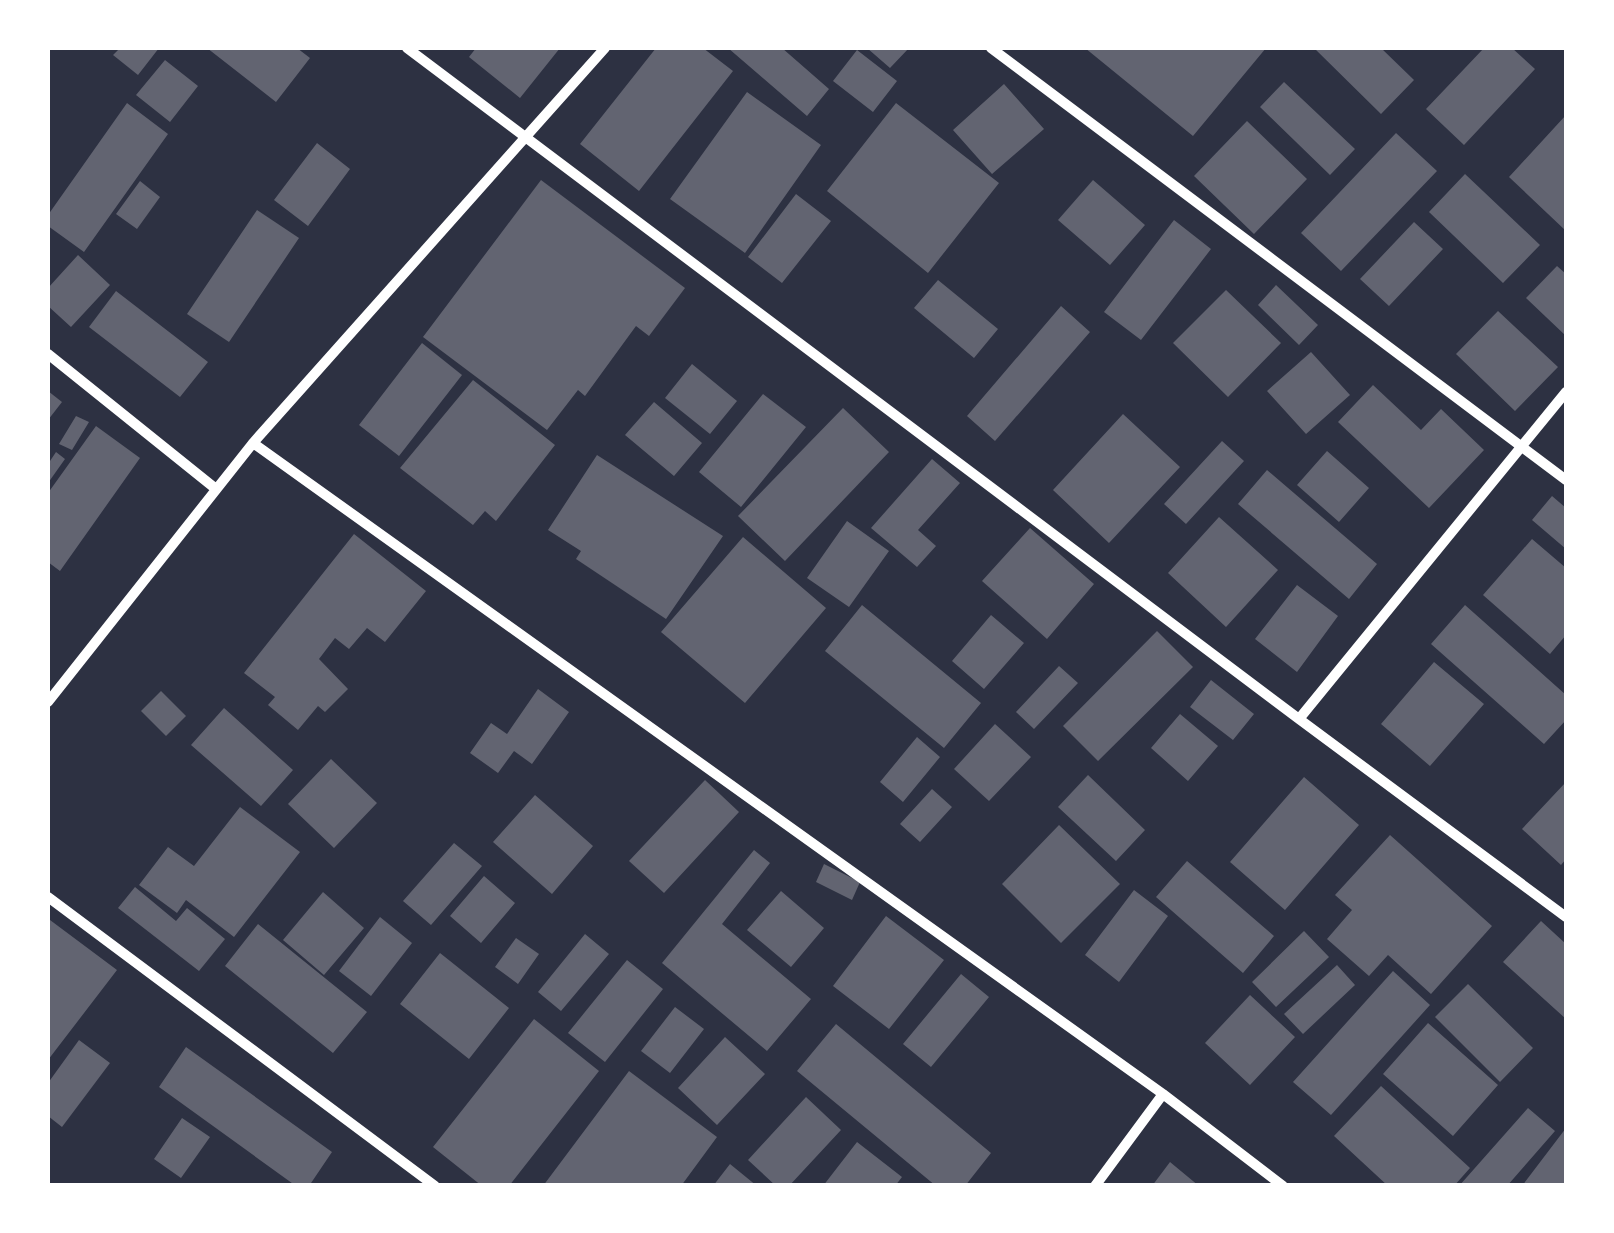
<svg xmlns="http://www.w3.org/2000/svg" width="1614" height="1233" viewBox="0 0 1614 1233" font-family="'Titillium Web',sans-serif">
<style>
.building{fill:#626471}
.lines{fill:none;stroke-linecap:round;stroke-linejoin:round}
.minor{stroke:#fff;stroke-width:10}
</style>
<rect width="100%" height="100%" fill="#2d3142"/>
<!-- building -->
<path class="building" d="M120,48H159L138,75L113,55Z
M207,48H297L310,58L276,102Z
M476,48H560L520,98L469,57Z
M656,48H703L733,71L639,191L580,144Z
M728,48H782L829,89L807,116Z
M867,48H909L890,68Z
M1085,48H1266L1193,136Z
M1314,48H1381L1414,80L1381,114Z
M1484,48H1512L1535,69L1464,145L1426,109Z
M857,50L897,81L873,112L833,81Z
M165,60L198,86L170,122L136,95Z
M1284,82L1355,149L1330,175L1260,107Z
M1004,84L1044,129L992,174L953,130Z
M747,92L821,145L745,253L670,199Z
M127,103L168,134L84,252L48,226V215Z
M896,103L999,183L928,273L827,191Z
M1566,115V231L1509,177Z
M1247,121L1307,179L1254,234L1194,176Z
M1396,133L1437,171L1341,271L1301,233Z
M317,143L350,169L308,226L274,200Z
M1465,174L1540,245L1503,283L1429,212Z
M541,180L685,288L649,336L636,326L585,396L578,390L547,430L423,337Z
M1093,180L1145,225L1110,265L1058,220Z
M140,181L160,197L137,229L116,214Z
M796,194L831,221L782,283L748,257Z
M257,210L299,238L229,342L187,314Z
M1174,220L1211,249L1141,340L1104,312Z
M1414,222L1443,249L1389,306L1360,279Z
M78,255L110,285L71,327L48,306V288Z
M1557,266L1566,274V336L1526,298Z
M938,280L998,329L974,358L914,308Z
M1276,285L1318,325L1299,345L1258,305Z
M1226,290L1281,343L1228,397L1173,343Z
M116,291L208,362L180,397L89,327Z
M1061,306L1090,332L995,441L967,416Z
M1498,311L1558,367L1515,411L1456,354Z
M422,343L462,375L399,456L359,425Z
M1311,352L1350,395L1306,434L1267,391Z
M692,364L737,401L710,434L665,398Z
M473,380L555,445L496,521L485,511L473,525L400,468Z
M1373,385L1421,430L1441,409L1484,450L1429,508L1338,422Z
M48,391L62,402L48,420Z
M763,394L806,427L741,507L699,472Z
M654,402L702,443L674,476L625,435Z
M843,408L889,452L785,561L738,516Z
M1123,414L1180,467L1109,543L1053,490Z
M76,416L89,422L72,450L59,444Z
M96,426L140,458L60,571L48,562V493Z
M1222,441L1244,461L1186,524L1164,504Z
M1327,451L1369,488L1339,522L1297,485Z
M56,452L65,459L48,483V464Z
M597,455L723,536L666,619L576,559L581,551L548,530Z
M932,459L960,483L918,530L936,546L917,567L871,528Z
M1267,470L1377,564L1349,599L1238,504Z
M1552,496L1566,508V549L1532,520Z
M1219,517L1278,570L1226,627L1168,573Z
M847,521L889,551L849,607L807,578Z
M1030,528L1094,584L1047,639L982,581Z
M354,534L426,591L385,642L367,628L349,649L335,638L319,659L348,689L325,712L318,706L298,730L268,705L275,697L244,673Z
M743,537L826,608L745,703L661,632Z
M1532,539L1566,568V635L1550,654L1483,595Z
M1297,585L1338,616L1297,672L1255,639Z
M862,605L981,703L944,748L825,651Z
M1465,605L1566,695V720L1544,744L1431,644Z
M991,615L1024,643L984,689L952,661Z
M1157,631L1193,667L1098,761L1063,726Z
M1434,662L1484,704L1430,766L1381,724Z
M1059,666L1078,683L1034,729L1016,712Z
M1211,680L1254,714L1233,740L1190,707Z
M538,689L569,712L532,764L514,751L498,773L470,753L491,723L507,734Z
M161,691L186,716L166,736L141,711Z
M224,708L293,770L261,806L191,745Z
M1180,714L1218,746L1188,781L1151,748Z
M995,724L1031,757L989,801L954,769Z
M917,737L940,757L903,802L880,782Z
M331,759L377,803L334,848L288,804Z
M1088,775L1145,830L1116,861L1058,807Z
M1304,777L1359,825L1285,910L1230,862Z
M705,780L739,812L664,893L629,861Z
M1566,782V859L1561,865L1522,829Z
M932,789L952,807L920,842L900,824Z
M535,795L593,846L552,894L493,842Z
M240,807L300,852L234,937L186,900L177,913L139,885L168,847L194,866Z
M1059,825L1120,884L1061,943L1002,884Z
M1390,835L1492,926L1431,994L1388,955L1369,976L1327,939L1352,910L1335,895Z
M454,843L482,866L431,925L403,901Z
M754,850L770,863L722,924L811,999L767,1051L662,963Z
M1187,861L1274,936L1243,973L1156,897Z
M824,864L860,882L852,900L816,882Z
M484,876L515,903L481,943L450,916Z
M135,887L176,921L187,908L225,939L199,971L118,908Z
M1134,890L1168,916L1119,982L1085,955Z
M781,891L824,928L791,967L747,930Z
M323,892L364,928L324,975L283,940Z
M886,916L944,960L889,1029L833,986Z
M380,917L412,943L371,996L339,971Z
M50,920L117,970L48,1060V923Z
M1541,921L1566,944V1019L1503,962Z
M258,924L367,1012L333,1053L225,966Z
M1304,931L1329,957L1276,1007L1252,982Z
M585,934L609,954L561,1011L538,992Z
M516,938L539,954L518,984L495,967Z
M440,953L509,1008L469,1059L400,1004Z
M627,960L663,989L605,1062L568,1033Z
M1337,965L1355,985L1303,1034L1284,1014Z
M1393,971L1430,1005L1331,1115L1293,1082Z
M961,974L989,997L931,1067L903,1044Z
M1468,984L1533,1048L1500,1082L1435,1017Z
M1250,995L1295,1037L1250,1085L1205,1043Z
M675,1007L704,1029L670,1073L641,1051Z
M534,1019L599,1071L509,1186H482L433,1147Z
M1428,1023L1498,1085L1453,1136L1383,1074Z
M836,1024L991,1153L965,1186H936L797,1071Z
M725,1037L765,1074L717,1125L678,1088Z
M79,1040L110,1063L62,1127L48,1116V1083Z
M186,1047L332,1152L309,1186H296L159,1087Z
M629,1071L717,1137L681,1186H543Z
M1381,1086L1470,1168L1454,1186H1388L1334,1136Z
M806,1097L841,1130L789,1186H776L748,1160Z
M1528,1108L1555,1131L1507,1186H1459Z
M182,1118L210,1137L181,1178L154,1159Z
M1566,1128V1186H1522Z
M857,1142L902,1177L895,1186H823Z
M1170,1162L1199,1186H1152Z
M730,1164L757,1186H713Z"/>
<g class="lines">
<!-- minor -->
<path class="minor" d="M407,48L1299,719L1566,917
M991,48L1566,480
M48,354L216,489
M253,443L1163,1094L1283,1186
M48,702L253,443L605,48
M1299,719L1566,392
M48,897L435,1186
M1095,1186L1163,1094"/>
</g>
<!-- border -->
<rect width="1614" height="1233" fill="none" stroke="#ffffff" stroke-width="100"/>
</svg>
